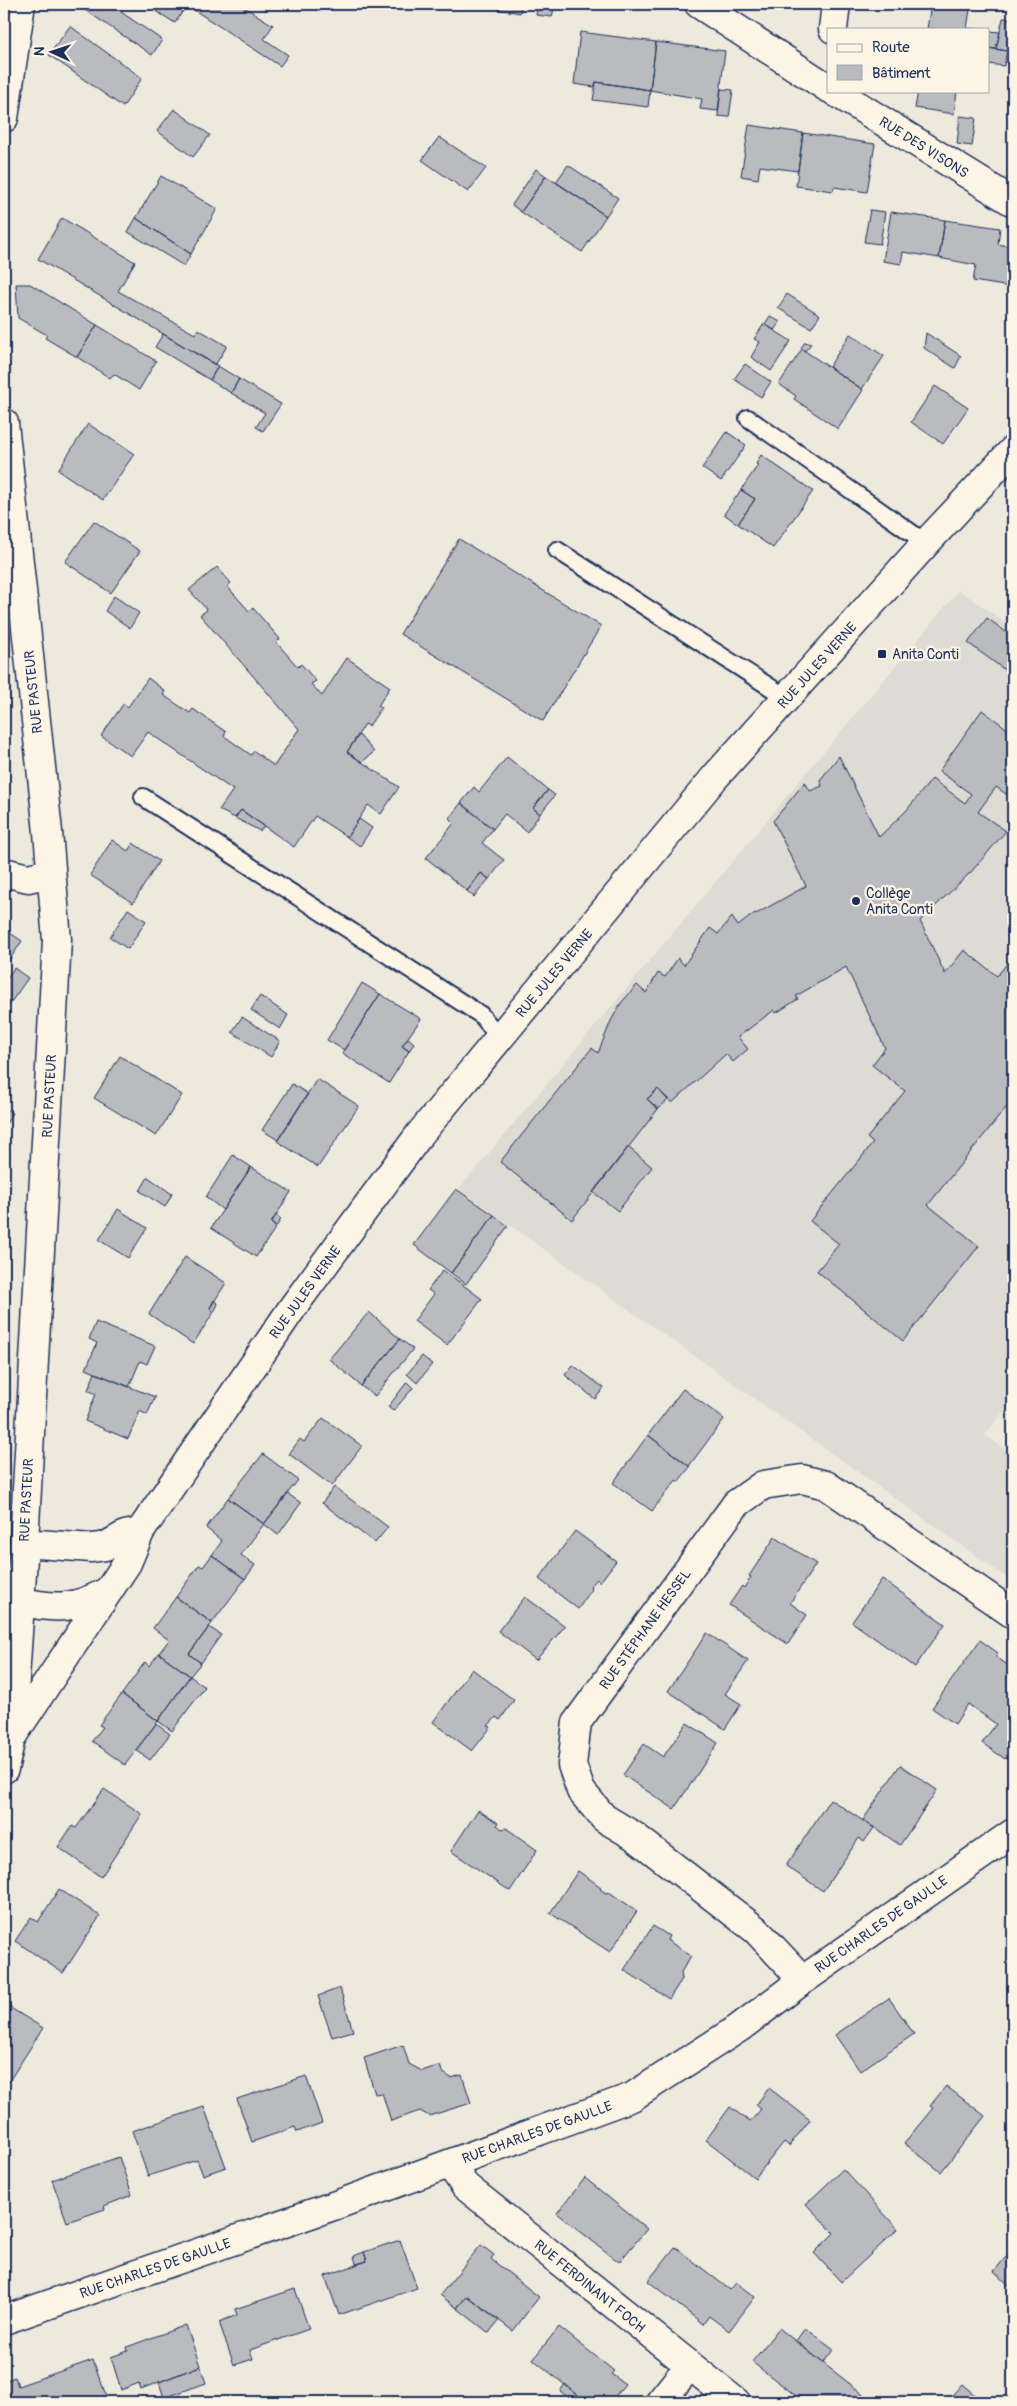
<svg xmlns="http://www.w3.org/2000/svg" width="1017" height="2406" viewBox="0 0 1017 2406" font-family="Pangolin,sans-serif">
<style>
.built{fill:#dedbd4}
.building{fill:#babbbe;stroke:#1b2f5e}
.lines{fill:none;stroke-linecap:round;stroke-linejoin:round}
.lane-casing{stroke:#1b2f5e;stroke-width:20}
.street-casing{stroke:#1b2f5e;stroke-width:31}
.lane{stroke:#fcf5e5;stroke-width:16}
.street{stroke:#fcf5e5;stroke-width:28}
.poi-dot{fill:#1b2f5e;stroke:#fcf5e5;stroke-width:2}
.labels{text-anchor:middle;stroke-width:4.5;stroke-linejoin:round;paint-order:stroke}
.street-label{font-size:14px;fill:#1b2f5e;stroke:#fcf5e5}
.poi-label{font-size:14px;fill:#1b2f5e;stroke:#fcf5e5;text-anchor:start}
</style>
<rect width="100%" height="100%" fill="#eee9dd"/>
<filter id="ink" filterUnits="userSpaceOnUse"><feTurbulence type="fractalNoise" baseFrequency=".02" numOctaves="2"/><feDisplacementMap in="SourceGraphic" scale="10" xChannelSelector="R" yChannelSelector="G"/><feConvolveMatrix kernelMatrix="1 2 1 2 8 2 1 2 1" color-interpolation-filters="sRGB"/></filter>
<g filter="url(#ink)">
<!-- built -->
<path class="built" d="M959,590L1013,628V1400L985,1435L1013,1455V1582L459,1189Z"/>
<!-- building -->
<path class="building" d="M76,4H113L122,9L121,12L162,40L152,55Z
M145,4H185L187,5L175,23Z
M185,4H239L273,25L264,39L288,55L280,66Z
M499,4H522L520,13L498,9Z
M538,4H555L552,17L536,15Z
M931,4H971L967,28L974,29H927Z
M1003,18L1013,19V52L996,49Z
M70,26L142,78L123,107L49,55Z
M988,31L1000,32L996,49L988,48Z
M580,32L656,42L650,90L596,82L594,87L574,84Z
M656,42L725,51L718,111L700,109L702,99L650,90Z
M988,48L1007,51L1004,66L988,64Z
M596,82L650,90L648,107L593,100Z
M721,89L733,90L729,117L718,116Z
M918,91H957L954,114L915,108Z
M174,109L210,135L193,157L157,131Z
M960,116L976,118L972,146L957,144Z
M749,125L803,133L798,171L760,166L758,179L741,176Z
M803,133L875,144L867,192L834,187L833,191L796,186Z
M439,137L486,168L468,192L422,160Z
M568,165L618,198L606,216L556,182Z
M536,169L546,176L521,212L512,205Z
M161,176L217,209L191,254L136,218Z
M546,176L606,216L582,252L521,212Z
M870,210L885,212L880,244L864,242Z
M891,212L945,220L939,258L903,252L901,264L883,261Z
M62,218L135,262L118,291L195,334L198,329L227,346L215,365L38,259Z
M136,218L191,254L184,266L128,232Z
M945,220L1000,228L998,244L1013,247L1010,287L973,281L976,265L939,258Z
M16,284H30L97,325L77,357L45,338L47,335L18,318Z
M787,294L820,315L811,328L778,308Z
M770,316L780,322L774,330L765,324Z
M764,324L791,341L771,371L751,357L760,342L754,339Z
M97,325L156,361L139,390L114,374L110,378L77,357Z
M926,333L961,356L955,368L924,348Z
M163,334L218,366L210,380L155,347Z
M850,334L884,356L862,389L829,367Z
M805,342L811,344L805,351L801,348Z
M802,349L863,390L838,429L794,399L796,396L779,384Z
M745,364L771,382L761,397L734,379Z
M218,366L239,379L231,393L210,380Z
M239,379L281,404L263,431L256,427L265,413L231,393Z
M935,386L968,408L943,444L911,422Z
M88,424L134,454L103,500L58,470Z
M727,432L746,445L721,481L702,468Z
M761,455L813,491L773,548L738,524L755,499L741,490L758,465L756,464Z
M741,490L755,499L738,524L724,514Z
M94,521L140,551L111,593L65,562Z
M459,539L601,626L543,721L400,634Z
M217,567L231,583L227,586L249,611L253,608L280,639L276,642L298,667L301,664L316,681L311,684L322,696L347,658L390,687L378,706L381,708L369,726L365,724L347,752L399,787L381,814L368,805L347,837L315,816L294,847L241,810L235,818L219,810L233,790L148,732L131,756L101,736L124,703L128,707L148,678L165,691L163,695L190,713L193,709L226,732L224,736L251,755L254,751L274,766L299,729L200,615L207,610L189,590Z
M114,596L139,613L130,628L105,611Z
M987,618L1013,637V676L968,643Z
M982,710L1013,733V799L996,787L978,812L1006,831L972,871L920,921L945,974L964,950L997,976L1013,956V1099L928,1205L979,1246L903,1341L817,1271L839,1244L810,1221L873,1143L867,1138L905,1091L872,1065L885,1048L846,967L796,996L798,999L776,1013L774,1010L738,1037L748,1049L733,1062L726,1054L672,1103L658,1089L647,1099L658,1109L572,1220L500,1162L592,1048L598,1053L611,1021L621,1003L637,985L646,993L658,973L665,977L678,958L684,965L710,928L718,934L732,917L738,926L755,913L756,914L806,886L773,821L805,782L810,791L822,786L820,780L839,756L879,837L906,811L932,779L965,803L971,794L939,771Z
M359,735L374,752L362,762L347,752Z
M507,757L548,790L533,808L540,814L527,832L505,814L493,829L461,803L474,787L479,792Z
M548,790L555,795L540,814L533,808Z
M461,803L493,829L482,843L504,860L489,879L481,873L467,891L426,858L454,823L449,818Z
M241,810L264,826L260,831L235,818Z
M359,819L372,828L360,846L347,837Z
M112,840L128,851L133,843L159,861L133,903L90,875Z
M481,873L489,879L474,897L467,891Z
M128,909L146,921L128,949L110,937Z
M4,929L22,941L4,968Z
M14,968L28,978L9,1005L4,1002V983Z
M362,983L380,994L344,1050L327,1040Z
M380,994L421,1019L402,1046L409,1051L389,1083L342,1053Z
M260,996L288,1015L280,1029L251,1010Z
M242,1017L280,1041L271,1057L232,1032Z
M408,1038L414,1043L409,1051L402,1046Z
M120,1056L182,1095L156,1136L94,1098Z
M317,1079L359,1106L318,1167L277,1141Z
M292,1084L308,1094L278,1140L262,1130Z
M658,1089L668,1100L658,1109L647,1099Z
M4,1108L12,1113L4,1128Z
M628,1147L652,1167L618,1211L593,1192Z
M233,1155L251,1167L223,1210L206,1197Z
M251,1167L291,1192L271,1223L276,1227L256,1257L211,1228Z
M148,1177L172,1194L165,1207L140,1191Z
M456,1189L494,1215L451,1273L414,1245Z
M118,1209L147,1228L128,1258L99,1240Z
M276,1215L281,1219L276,1227L271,1223Z
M494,1215L508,1226L466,1284L451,1273Z
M185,1257L226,1283L210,1308L214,1312L193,1344L149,1314Z
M443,1270L482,1299L447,1345L414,1321L434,1294L428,1290Z
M214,1300L218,1304L214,1312L210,1308Z
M369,1312L400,1339L361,1386L329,1359Z
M96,1322L155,1346L147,1364L140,1361L129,1387L86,1369L97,1343L89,1339Z
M400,1339L413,1349L375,1396L361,1386Z
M422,1356L432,1364L417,1383L407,1374Z
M573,1365L604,1388L595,1399L565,1375Z
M95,1373L155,1397L147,1415L140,1411L128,1439L85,1421L96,1394L88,1390Z
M407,1382L413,1388L393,1411L388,1407Z
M683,1389L724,1419L689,1466L648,1435Z
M323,1418L362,1446L332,1486L289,1454L300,1439L304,1442Z
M648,1435L690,1467L678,1482L676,1480L652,1511L613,1483Z
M263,1454L298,1480L264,1524L228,1498Z
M334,1487L388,1527L375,1543L322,1503Z
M288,1494L301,1503L278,1535L264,1524Z
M228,1498L264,1524L241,1555L255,1565L245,1579L212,1555L222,1541L206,1528Z
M575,1531L616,1561L600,1582L597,1579L590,1587L592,1589L578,1609L539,1579Z
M775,1537L816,1564L790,1603L807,1615L788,1644L729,1605L742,1586L744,1588L751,1577L749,1576Z
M212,1555L245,1579L212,1623L176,1597L199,1565L203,1567Z
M882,1579L945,1624L915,1667L852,1622Z
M176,1597L212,1623L189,1654L201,1663L190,1676L159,1653L169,1640L153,1628Z
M525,1597L565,1626L536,1660L498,1631Z
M209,1627L221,1635L201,1663L189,1654Z
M707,1633L748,1661L725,1694L741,1704L725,1729L668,1691Z
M980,1640L998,1653L995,1656L1013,1669V1747L1005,1759L982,1743L996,1724L968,1704L955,1724L932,1708Z
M159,1653L190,1676L158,1721L122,1694L145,1662L149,1666Z
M472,1669L514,1700L500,1720L496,1717L488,1726L491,1727L472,1751L433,1722Z
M190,1676L205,1687L172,1731L158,1721Z
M122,1694L158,1721L125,1765L92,1741L103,1727L99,1725Z
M687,1723L718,1743L674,1809L623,1775L644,1744L663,1757Z
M156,1724L170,1734L150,1760L136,1750Z
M900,1765L937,1790L900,1845L863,1820Z
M104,1789L142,1814L101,1877L58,1847L72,1826L76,1828Z
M830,1799L874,1828L864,1842L859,1838L823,1891L786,1866Z
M478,1810L498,1823L497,1825L502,1829L506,1828L537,1850L510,1891L451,1851Z
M578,1871L601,1887L600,1889L606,1893L609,1892L637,1911L610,1952L550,1913Z
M59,1889L100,1916L63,1973L15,1941L31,1917L38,1922Z
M653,1926L669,1936L667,1940L691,1956L681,1972L682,1979L669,1999L624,1970Z
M340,1988L353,2031L332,2037L318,1996Z
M889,1998L914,2034L860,2071L835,2035Z
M9,2007L43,2028L4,2089V2015Z
M403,2045L409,2064L422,2071L440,2065L442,2072L451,2078L462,2075L471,2103L429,2116L420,2111L391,2121L382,2093L375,2094L364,2058Z
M306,2076L322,2123L297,2132L295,2127L252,2142L237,2099Z
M946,2086L985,2116L941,2172L904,2143L933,2108L930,2106Z
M769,2088L810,2120L789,2146L784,2142L755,2178L706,2140L730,2107L750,2122L761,2109L756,2105Z
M204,2107L226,2167L203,2175L197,2160L148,2176L132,2131Z
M119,2157L132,2195L104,2206L105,2209L67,2222L52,2180Z
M843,2169L898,2229L841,2282L814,2253L834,2233L806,2204Z
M585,2178L647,2229L619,2262L557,2213Z
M400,2240L417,2288L339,2315L325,2276L367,2261L364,2252Z
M481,2245L494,2255L491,2259L539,2297L513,2331L467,2296L457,2308L440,2295Z
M675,2247L730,2290L736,2283L755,2297L729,2331L709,2316L703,2324L648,2281Z
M1013,2249V2289L994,2271Z
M364,2252L367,2261L356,2264L354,2256Z
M295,2289L309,2329L250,2350L253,2359L234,2365L219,2322L237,2315L235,2309Z
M467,2296L499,2320L489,2333L457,2308Z
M186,2325L200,2366L141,2389L139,2383L121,2390L111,2357L128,2351L127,2347Z
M559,2327L614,2371L611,2374L625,2384L610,2402H586L533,2359Z
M779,2328L823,2363L871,2400L869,2402H804L752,2362Z
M805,2328L834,2349L823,2363L796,2341Z
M93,2360L108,2401L5,2402L4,2381L15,2377L18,2386Z
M200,2366L206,2383L164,2398L159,2382Z
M565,2384L586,2402H574L560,2391Z
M962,2384L983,2402H946Z"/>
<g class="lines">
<defs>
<path id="lane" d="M748,418L926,543
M557,550L787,698
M143,797L481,1015L500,1038"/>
<path id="street" d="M699,4L828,88
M833,29L836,4
M834,91L1013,202
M4,118L21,4
M4,423L48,832L57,940L24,1543L11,1738L4,1769
M4,872L28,878L51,873
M24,1543L92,1548L106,1546L125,1535L140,1532
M19,1601C57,1610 75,1609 108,1591
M11,1738L127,1563L140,1532L293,1307L420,1134L715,777L926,543L1013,450
M803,1980L756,1930L634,1836L604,1818L581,1791L572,1765L577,1722L736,1504L763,1485L802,1479L826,1485L1013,1614
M450,2164L465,2186L736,2402
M4,2320L339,2204L632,2097L739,2028L803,1980L1013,1833
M660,2402L689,2366"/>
</defs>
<!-- lane casing -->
<use href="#lane" class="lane-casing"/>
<!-- street casing -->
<use href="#street" class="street-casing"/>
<!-- lane -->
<use href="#lane" class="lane"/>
<!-- street -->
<use href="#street" class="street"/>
</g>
</g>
<!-- markers -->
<g class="poi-dot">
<rect x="877" y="649" width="10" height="10" rx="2.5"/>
<circle cx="856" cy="901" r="5"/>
</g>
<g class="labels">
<!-- street labels -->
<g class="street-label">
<text transform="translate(924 147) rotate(32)" y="5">RUE DES VISONS</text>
<text transform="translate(817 665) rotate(-48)" y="5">RUE JULES VERNE</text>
<text transform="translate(33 692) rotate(-96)" y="5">RUE PASTEUR</text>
<text transform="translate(554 973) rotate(-50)" y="5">RUE JULES VERNE</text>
<text transform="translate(49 1096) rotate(-87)" y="5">RUE PASTEUR</text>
<text transform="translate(305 1292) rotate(-54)" y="5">RUE JULES VERNE</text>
<text transform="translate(26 1500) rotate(-87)" y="5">RUE PASTEUR</text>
<text transform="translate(645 1629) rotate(-54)" y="5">RUE STÉPHANE HESSEL</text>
<text transform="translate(881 1924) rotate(-35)" y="5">RUE CHARLES DE GAULLE</text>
<text transform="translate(537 2132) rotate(-20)" y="5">RUE CHARLES DE GAULLE</text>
<text transform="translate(155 2268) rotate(-19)" y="5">RUE CHARLES DE GAULLE</text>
<text transform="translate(590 2286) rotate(39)" y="5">RUE FERDINANT FOCH</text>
</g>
<!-- poi labels -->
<g class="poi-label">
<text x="892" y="659">Anita Conti</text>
<text x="866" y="898">Collège<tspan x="866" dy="16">Anita Conti</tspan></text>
</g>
</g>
<!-- margin -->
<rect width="1017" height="2406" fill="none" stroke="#fcf5e5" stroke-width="20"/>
<rect x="10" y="10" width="997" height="2386" fill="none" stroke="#1b2f5e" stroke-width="2" filter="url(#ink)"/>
<!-- legend -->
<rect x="827" y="28" width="162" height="65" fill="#fcf5e5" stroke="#a2a6af"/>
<rect x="837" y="44" width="25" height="8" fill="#fcf5e5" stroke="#a2a6af"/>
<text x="872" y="52" font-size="15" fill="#1b2f5e">Route</text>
<rect x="837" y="65" width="25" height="15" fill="#babbbe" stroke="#a2a6af"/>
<text x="872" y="78" font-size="15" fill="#1b2f5e">Bâtiment</text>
<!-- north arrow -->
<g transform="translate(52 52) rotate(273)" stroke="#fcf5e5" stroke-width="4" paint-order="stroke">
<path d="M0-4L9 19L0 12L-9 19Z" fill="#1b2f5e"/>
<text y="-8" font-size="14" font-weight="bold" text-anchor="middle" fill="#1b2f5e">N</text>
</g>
</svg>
